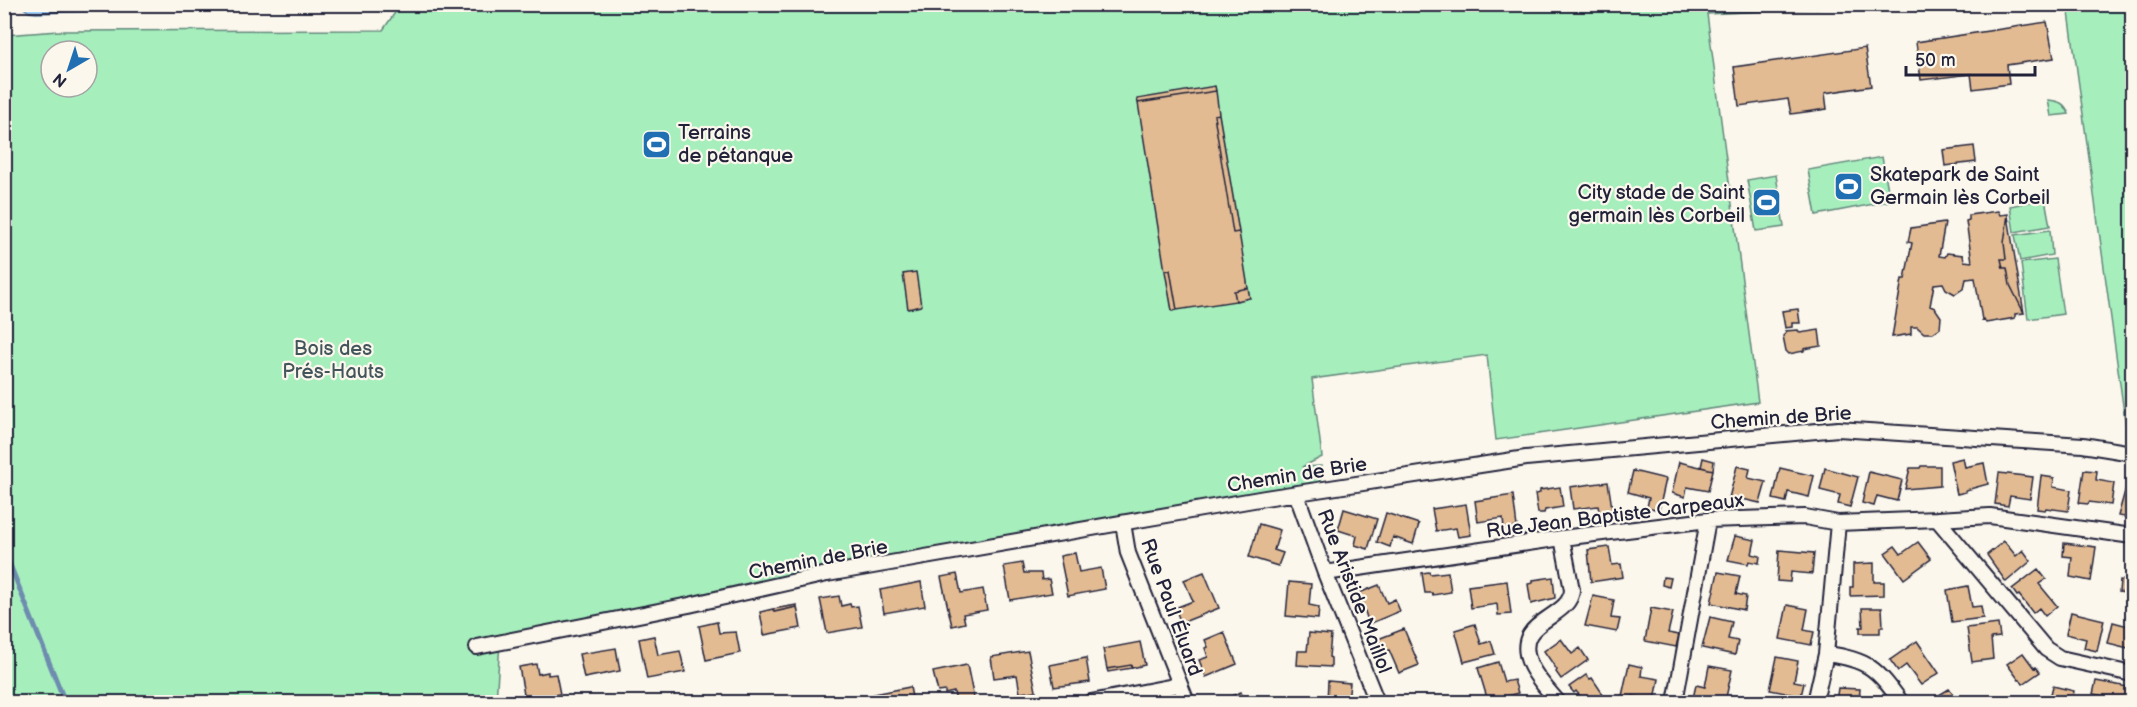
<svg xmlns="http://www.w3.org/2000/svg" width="2137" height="707" viewBox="0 0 2137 707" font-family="'Balsamiq Sans',sans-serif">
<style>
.built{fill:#f4e5d1}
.green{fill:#a6efbd;stroke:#64887c;stroke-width:1.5;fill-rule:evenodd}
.water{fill:#a1d2fd;stroke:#6e8caf;stroke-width:1.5}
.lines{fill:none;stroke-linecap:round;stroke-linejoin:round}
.shore{stroke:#556889;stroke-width:1.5}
.stream{stroke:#6e8caf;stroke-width:5}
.building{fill:#e2bb93;stroke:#22223b;stroke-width:1.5}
.street-casing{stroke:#22223b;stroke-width:18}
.street{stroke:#fbf7ec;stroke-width:14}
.labels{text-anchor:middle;stroke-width:4.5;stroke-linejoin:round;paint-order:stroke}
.poi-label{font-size:20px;fill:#22223b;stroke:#fbf7ec;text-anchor:start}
.park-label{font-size:20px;fill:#43555c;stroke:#fbf7ec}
.street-label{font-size:20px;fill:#22223b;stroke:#fbf7ec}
</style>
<rect width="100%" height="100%" fill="#fbf7ec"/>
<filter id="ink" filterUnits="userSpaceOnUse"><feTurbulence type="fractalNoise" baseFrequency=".0167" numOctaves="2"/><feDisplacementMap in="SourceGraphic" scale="12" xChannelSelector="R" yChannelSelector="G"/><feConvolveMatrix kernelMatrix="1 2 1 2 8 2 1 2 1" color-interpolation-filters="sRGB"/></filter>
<g filter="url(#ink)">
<!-- built -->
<path class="built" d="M440,4L594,5L441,10Z"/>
<!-- green -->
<path class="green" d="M401,4L440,5L441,10L594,4L1879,5L1707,14L1758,402L1496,440L1487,355L1312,379L1322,457L1302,467L1322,466L1321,483L500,642L496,702H5V35L59,31L383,30ZM51,51H87V87H51Z
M2068,5H2132V443L2128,442Z
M2048,100C2059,101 2065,103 2069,114L2051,116Z
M1882,157L1890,201L1816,215L1808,170Z
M1776,175L1784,227L1756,231L1747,180Z
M2045,199L2050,226L2014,232L2010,206Z
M2050,230L2052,255L2020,261L2015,235Z
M2055,259L2063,314L2028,319L2021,263Z"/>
<!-- water -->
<path class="water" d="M20,5H281L36,13L29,12Z"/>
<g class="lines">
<!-- shore -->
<path class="shore" d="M28,4L37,7L112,4"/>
<!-- stream -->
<path class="stream" d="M4,550L65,702"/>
</g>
<!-- building -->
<path class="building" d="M2047,22L2054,58L2007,65L2009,84L1973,89L1971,74L1921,80L1916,42Z
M1865,48L1871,86L1825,93L1827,109L1791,114L1788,99L1739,106L1734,67Z
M1215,86L1216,91L1138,103L1137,99Z
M1216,91L1219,114L1214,115L1233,233L1239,232L1248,288L1234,291L1236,301L1177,310L1170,270L1165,271L1138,103Z
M1219,114L1239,232L1233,233L1214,115Z
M1974,146L1976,162L1945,166L1943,150Z
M1998,211L2000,215L2008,214L2004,243L2006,259H2001L2003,268H2007L2010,285L2024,313L2015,314V318L1986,323L1984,319L1982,320L1975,278L1966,279L1964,288L1955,294L1946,289L1943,283L1934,284L1930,306L1935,308L1941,317L1940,328L1933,333H1924L1917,327H1911V334L1892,337L1902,279H1905L1912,243L1908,242L1911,228L1945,223L1939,256L1945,257L1947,253L1963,255L1964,261L1972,262L1966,221L1969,220V215Z
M2008,216L2024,313L2010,285L2007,268H2003L2001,259H2006L2004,243Z
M1170,270L1177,310L1172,311L1165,271Z
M916,272L921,306L908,309L903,274Z
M1248,288L1250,298L1236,301L1234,291Z
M1798,309L1800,323H1792V327L1785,328L1782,311Z
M1798,330L1800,333L1819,330L1821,346L1804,349V351L1789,354L1786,351L1783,336L1786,333L1785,331Z
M1703,458L1714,461L1713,470L1701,467Z
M1963,458L1965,467L1984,463L1988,484L1966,490V492L1957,494L1950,461Z
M1679,462L1713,470L1708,491L1687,487L1685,497L1672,493Z
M1737,466L1750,469L1748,478L1766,482L1760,503L1738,498L1737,500L1729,498Z
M1921,466H1940V486L1905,489L1910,468H1920Z
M1780,468L1814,476L1809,497L1788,492L1786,502L1773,499Z
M1825,468L1858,477L1850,507L1838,504L1840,495L1820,490Z
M2084,470L2097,471L2096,480L2114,483L2111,505L2089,502L2088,504L2079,503Z
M1633,471L1666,479L1659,510L1647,507L1649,498L1628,492Z
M1869,472L1902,480L1897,501L1877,496L1874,506L1862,503Z
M1999,473L2033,477L2030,499L2010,496L2008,506L1995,504Z
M2041,476L2054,478L2053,487L2071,490L2068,511L2046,508L2045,510L2037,509Z
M1608,482L1613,514L1600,516L1598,506L1573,509L1570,487Z
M2127,484L2132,486V518L2118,516Z
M1560,487L1563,507L1545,510L1544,513H1538L1535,494L1540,493V490Z
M1513,495L1517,527L1504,529L1503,518L1478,522L1475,501Z
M1466,504L1471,535L1458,537L1456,528L1436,531L1432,509Z
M1344,509L1377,519L1368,549L1355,545L1357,536L1338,530Z
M1386,513L1419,524L1413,544L1393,537L1390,547L1377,542Z
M1259,524L1280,530L1274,550L1283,553L1278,566L1249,557Z
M1735,536L1755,540L1752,554L1760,556L1759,563L1749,561L1748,564L1728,560Z
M2004,541L2016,556L2023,550L2031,561L2006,582L1987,555Z
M1918,542L1931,559L1904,579L1885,553L1895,546L1901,554Z
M2064,543L2096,547L2091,581L2070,577L2072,557L2063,556Z
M1609,547L1612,565L1621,564L1623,577L1591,582L1588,550Z
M1779,550L1814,553L1812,574L1791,572L1790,582L1777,581Z
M1075,553L1079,572L1101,568L1105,589L1068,596L1060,556Z
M2132,560V594L2119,592L2120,580L2129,581Z
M1022,563L1024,573H1041L1042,580L1049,579L1052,593L1010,600L1004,566Z
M1874,563V582H1884V595L1850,596V587H1853V564Z
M2038,569L2046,579L2039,584L2057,606L2045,616L2039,608L2033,613L2019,595L2017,596L2012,589Z
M1204,572L1219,608L1181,623L1175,608L1193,601L1184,580Z
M1429,572L1430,574L1448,572L1451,592L1433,595L1432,593H1425L1422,573Z
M1718,572L1740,576L1736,594L1746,596L1744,610L1711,603Z
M957,574L961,593L983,589L987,610L963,614L965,623L952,626L941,577Z
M1553,577L1555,598L1531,604L1528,584L1533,583V580Z
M1663,577L1671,578L1669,587L1662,585Z
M1507,581L1511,614L1498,615L1497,604L1471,608L1468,586Z
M921,582L925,606L884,613L880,590Z
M1289,582L1311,584L1309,605L1319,607L1318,619L1286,616Z
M1379,585L1387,603L1395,599L1400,611L1369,624L1359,593Z
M1968,586L1972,607L1981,606L1983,618L1952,622L1947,590Z
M839,596L841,606L850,604L851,607L858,606L862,627L827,633L820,599Z
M1593,596L1614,600L1611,618L1620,619L1617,632L1585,626Z
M797,605V607L774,612L773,609Z
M1787,605L1808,609L1804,630L1814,632L1811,645L1780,639Z
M797,607L801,628L764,635L760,612L773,609L774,612Z
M1651,608L1673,612L1668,633L1679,635L1676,647L1645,641Z
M1862,608H1882L1883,627H1880V633H1860V627H1863Z
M2071,612L2104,620L2097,651L2084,648L2086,639L2066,634Z
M1710,617L1732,622L1728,639L1738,641L1735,655L1702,648Z
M717,622L719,633L736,632L740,653L706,660L699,626Z
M2113,622L2132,627V649L2108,643Z
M1475,624L1481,644L1491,641L1495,654L1464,662L1455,630Z
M1998,624L2000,637L1991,638L1993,659L1972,662L1967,628Z
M1404,629L1419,665L1399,673L1389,650L1378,654L1373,641Z
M1224,632L1237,664L1206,677L1199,660L1208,657L1205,648L1208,647L1205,640Z
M1309,633L1331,635L1329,657L1331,658V667L1297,665L1298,651H1307Z
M654,636L658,655L680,651L685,672L647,679L639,639Z
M1561,639L1572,654L1580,648L1588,660L1561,679L1556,672L1557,670L1544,651Z
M1917,641L1939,673L1921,685L1906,665L1898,671L1890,660Z
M1140,642L1145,665L1132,668L1131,665L1107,669L1103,649Z
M616,648L620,671L584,678L579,654Z
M1028,651L1036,691L1020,693L1017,675L994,678L991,657Z
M2023,653L2034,668L2036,667L2040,672L2023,684L2020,679L2019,680L2007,664Z
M1777,657L1798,661L1794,681L1804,683L1801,696L1770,690Z
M1086,658L1090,682L1054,687L1050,665Z
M1498,662L1504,682L1514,680L1518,693L1488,701L1478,668Z
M536,664L538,674L548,672V675L556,674L560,694L525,700L519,667Z
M1629,664L1642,667L1641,676L1659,679L1655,700L1633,696L1632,699L1622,696Z
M967,665L974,699L956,702L954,692L945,694V691L938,692L933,672Z
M1131,665L1132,668L1108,672L1107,669Z
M1709,666L1732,670L1725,702L1693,698L1696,685L1705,687Z
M1586,675L1590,679L1592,678L1603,694L1592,702H1585L1576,691L1574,693L1569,687Z
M1328,681L1350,683L1348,702H1327Z
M2096,681L2128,687L2124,702H2102L2104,696L2093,694Z
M2053,686L2074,691L2072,702H2049Z
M910,687L913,702H876L874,694Z
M1838,688L1860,689L1859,702H1836Z
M1949,689L1959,702H1933L1931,700Z
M1241,692L1245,702H1223L1222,700Z
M793,696L794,702H760Z"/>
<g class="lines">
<defs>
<path id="street" d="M1296,493L1325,573L1377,702
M1937,519L1990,516L2132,536
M1123,523L1128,553L1187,702
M1325,573L1562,538L1708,520L1805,517L1838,523L1937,519L2046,649L2060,658L2132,674
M477,647L689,605L827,574L1265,498L1526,458L1838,429L2083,445L2132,453
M1826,654C1868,659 1877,669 1901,702
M1091,702L1179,685
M1558,702C1548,690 1536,678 1530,664C1511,619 1570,620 1572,590L1562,538
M1675,702L1708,520
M1815,702L1826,654L1838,523"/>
</defs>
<!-- street casing -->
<use href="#street" class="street-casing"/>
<!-- street -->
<use href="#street" class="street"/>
</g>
</g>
<!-- icons -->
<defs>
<symbol id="stadium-square" viewBox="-11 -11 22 22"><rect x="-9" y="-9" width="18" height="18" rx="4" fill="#1f6fb2" stroke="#fbf7ec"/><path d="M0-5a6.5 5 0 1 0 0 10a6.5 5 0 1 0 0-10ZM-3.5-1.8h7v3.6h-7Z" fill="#fff"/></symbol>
</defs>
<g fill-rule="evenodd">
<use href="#stadium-square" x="640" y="128" width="33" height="33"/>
<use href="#stadium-square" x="1832" y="170" width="33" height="33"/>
<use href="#stadium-square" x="1750" y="186" width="33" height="33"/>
</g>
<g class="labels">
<!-- poi labels -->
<g class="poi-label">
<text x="678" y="139">Terrains<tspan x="678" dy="23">de pétanque</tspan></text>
<text x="1870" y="181">Skatepark de Saint<tspan x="1870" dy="23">Germain lès Corbeil</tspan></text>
<text x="1745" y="199" text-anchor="end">City stade de Saint<tspan x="1745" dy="23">germain lès Corbeil</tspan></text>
</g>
<!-- park labels -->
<g class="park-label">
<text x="333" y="355">Bois des<tspan x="333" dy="23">Prés-Hauts</tspan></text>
</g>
<!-- street labels -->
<g class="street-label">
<text transform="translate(1781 417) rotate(-4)" y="7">Chemin de Brie</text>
<text transform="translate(1297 474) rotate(-9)" y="7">Chemin de Brie</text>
<text transform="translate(1615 515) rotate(-7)" y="7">Rue Jean Baptiste Carpeaux</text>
<text transform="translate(818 559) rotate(-11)" y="7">Chemin de Brie</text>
<text transform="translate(1355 591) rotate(69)" y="7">Rue Aristide Maillol</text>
<text transform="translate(1172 607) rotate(70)" y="7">Rue Paul Éluard</text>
</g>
</g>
<!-- margin -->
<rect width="2137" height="707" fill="none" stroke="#fbf7ec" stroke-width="24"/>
<rect x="12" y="12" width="2113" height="683" fill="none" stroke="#22223b" stroke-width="2" filter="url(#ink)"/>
<!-- north arrow -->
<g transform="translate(69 69) rotate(219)"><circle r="28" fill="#fbf7ec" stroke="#a4a2a5" stroke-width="1.5"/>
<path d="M0-4.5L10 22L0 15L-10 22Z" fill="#1f6fb2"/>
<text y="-9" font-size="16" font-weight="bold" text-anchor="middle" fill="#22223b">N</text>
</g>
<!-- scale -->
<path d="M1906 66v9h129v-9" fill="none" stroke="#22223b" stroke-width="3"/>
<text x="1915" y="66" font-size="18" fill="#22223b" stroke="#fbf7ec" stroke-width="4.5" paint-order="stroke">50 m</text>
</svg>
